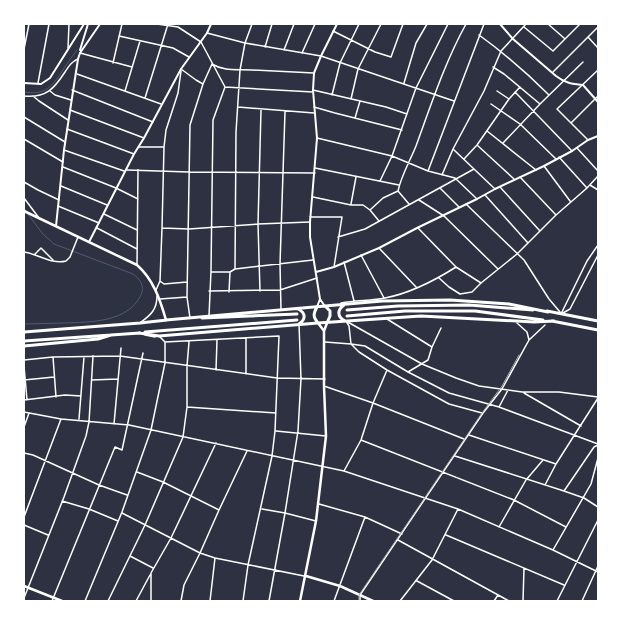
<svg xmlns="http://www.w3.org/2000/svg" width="622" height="625" viewBox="0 0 622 625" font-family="'Golos Text',sans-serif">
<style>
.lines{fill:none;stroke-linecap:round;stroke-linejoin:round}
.stream{stroke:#4f5d75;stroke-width:1}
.minor{stroke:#fff;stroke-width:1.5}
.tertiary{stroke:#fff;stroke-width:2}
.secondary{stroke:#fff;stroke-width:2.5}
.trunk{stroke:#fff;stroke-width:3}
.tram{stroke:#abadb3;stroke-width:1}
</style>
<rect width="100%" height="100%" fill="#2d3142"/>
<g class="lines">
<!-- stream -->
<path class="stream" d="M24,92C44,95 50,89 61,73C66,65 71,58 77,50
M24,208L26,211
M24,324C37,324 51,323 64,323C90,322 127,323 141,295C145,286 140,279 133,274L54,244L42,233L28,214"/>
<!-- minor -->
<path class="minor" d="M157,24L178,27L201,42L225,87
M548,24L564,38
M524,27L553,51L580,24
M333,31L375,52L391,57L403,24
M207,33L245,43L321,56L454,101
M479,35C504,53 527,73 549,95
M119,36L173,48L189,57
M588,37L598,48
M265,47L272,24
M68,48L69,24
M24,49L29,24
M284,50L294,24
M80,53L132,67
M302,53L315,24
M113,63L122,24
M212,64C225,72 237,69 252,70C273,71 294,72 314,73
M493,67L504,74L540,104
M181,69L196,80L203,84
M553,72L598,27
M77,74L161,104
M38,83L49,24
M404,83L416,43L427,24
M225,87L313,92
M72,90L153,122
M313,90L386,107L407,114
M50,91L55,95L71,100
M125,91L140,41
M497,91L509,99
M515,92L572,151
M332,95L340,63L359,24
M24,96C46,98 54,89 65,72C69,66 71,62 78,59
M33,96L39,101L68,120
M145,98L168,24
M351,99L358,69L381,24
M491,104L520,124L556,159
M238,107L314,113
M314,107L335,113L402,130
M70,110L144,138
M24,117L65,142
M355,118L360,101
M571,123L598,96
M67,129L134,154
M487,131L536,170
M317,138L392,156L428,171L455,178L477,199
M24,139L63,162
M588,140L557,109L598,70
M503,143L540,104L583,62
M477,145L514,179
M139,147H163
M577,148L598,171
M453,149L495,189
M64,150L124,171
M559,157L587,188
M464,159L477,145L509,99L520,87
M544,166L570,201
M63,167L116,188L138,199
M315,168L399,185
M127,170L189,172L315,173
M428,171L484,24
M442,175L453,149L484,91L501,51L526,24
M520,177L556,215
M380,181L392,156L416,88L448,24
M24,182L38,190L59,200
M590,185L598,190
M61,186L107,205
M500,187L540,231
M440,188L459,207
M485,195L528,243
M313,197L351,205H363L370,210L379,221
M24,198L39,218
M419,200L444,216L498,269
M351,204L356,177
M409,204L398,191C401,176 410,161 416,146C431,105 445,62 466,24
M466,204L524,260L549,299L560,312
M58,206L99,223
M370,210L383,198L398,191
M104,214L137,230
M310,217H342L334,267
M97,228L137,249
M162,228L189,229L258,224L310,222
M418,228L456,267L481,283
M338,237L365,229L474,169
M379,248L417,288
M24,252C38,254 52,265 66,261L70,257L78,237
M35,254L41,248L53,260
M361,255L384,298
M344,262L354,301
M137,265L138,170
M235,269L236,132L240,70L245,43L252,24
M211,272H230L235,269L313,260
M439,278L449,287L460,294L472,292L481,283L517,254L556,215L587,188L598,176
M160,281L164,284L187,282
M156,290L160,281L162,228L164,147L166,130L178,93L181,71
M209,291L280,290L317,278
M260,291L258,224L261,110
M229,292L230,272
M160,299L187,297
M341,303C356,300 371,301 385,298C411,293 434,281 456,267
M281,310L280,264L285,112
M563,313L570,309L598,255
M561,314L587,261L598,245
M209,316L211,271L213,120L225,87
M190,318L187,297L190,125L203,84L212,64
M387,319L432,347
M141,322C151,315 157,309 157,296
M145,335L155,337
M529,340L545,325
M165,342L279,336L275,431L272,456L248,565L243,601
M325,342L351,344L359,352L387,370L449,404L482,413
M53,357L56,397
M24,360L53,357L120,356L277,378L325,379
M24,366L27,400
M216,370L217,340
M408,372L428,360L432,347L441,328
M246,374V338
M24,380L54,377
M92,380L118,379
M324,386L373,403L464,439
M524,393L581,426
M598,397L559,392H522L479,386L456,378L422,364L346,321L349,326L351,344L365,346L408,372L449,393L499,407L598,444
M24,400L65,395L81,396
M187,407L276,413
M499,407L508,390
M24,412L61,419L129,425L344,471L458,509L553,550L598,572
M79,419L84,357
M114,424L121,348
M24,427L29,413
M276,431L326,436
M469,435L556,464
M361,440L514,500L566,527
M24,453L33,455L99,485L127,495
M455,456L564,491L584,498L598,507
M344,471L361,440L373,403L387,370
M137,472L163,482L219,510
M545,485L556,464L598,398
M564,491L594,447L598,445
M62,501L89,509L118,521
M319,504L365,517L402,534
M262,509L285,513L316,521
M122,513L200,553L215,558L304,576
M24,517L61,419
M24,525L48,535
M499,527L526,480L543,460
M446,535L564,585
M398,540L509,601
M553,550L591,484L598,458
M130,556L153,568
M417,581L454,601
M24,598L64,497L86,436L89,422L93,356
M52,601L115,447L122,450L143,353
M85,601L122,512L151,430L165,363V342L160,337
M108,601L145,525L183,437L187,407V366L189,342
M136,601L150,575
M151,601V573L171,538L216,443
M181,601L184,585L200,553L219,510L247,451
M210,601L215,558
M269,601L285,513L298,431L301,379L299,324
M334,601L365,517
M360,601V595L483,413L502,389L529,340L527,332L517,323
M400,601L432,560L458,509
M494,601L498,595
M523,601L524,568
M557,601L598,520
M582,601L598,566"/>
<!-- tertiary -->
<path class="tertiary" d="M500,24L513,39L556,76C565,83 572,84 583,85L598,102
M80,50L88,24
M24,83L41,84L50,78L84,24
M56,226L64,150L78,59L80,53L100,24
M89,242L134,154L144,138L181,69L207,33L211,24
M316,272L334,267L379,248L417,228L477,199L495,189L544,166L572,151L588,140L598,136
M324,305L320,299L310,237V222L317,138L313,90L314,73L321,56L337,24
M317,307L320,299"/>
<!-- secondary -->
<path class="secondary" d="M24,211L137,265C153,279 160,299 166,320
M318,323L324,331
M306,576L340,586L373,601
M24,586L62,601
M300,601L316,521L326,436L324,386V331L327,323"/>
<!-- trunk -->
<path class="trunk" d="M344,305C337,310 337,317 345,321
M325,306L330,311V316L327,323
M317,307C313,314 313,317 318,323
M298,309C306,313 306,319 299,324
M347,310L398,306L469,305L533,310
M547,311L598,321
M347,316L405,311H475L543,320
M202,318L297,314
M166,320L382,301L450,300L509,304L548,312
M552,321L598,330
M24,332L140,323L167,320
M145,332L297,320
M139,333L159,336L318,323L421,316L534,322L554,321
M24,341L140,333
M24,346L98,339L111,335"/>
<!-- tram -->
<path class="tram" d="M359,601V595L482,413L502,386L519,355"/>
</g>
<!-- border -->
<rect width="622" height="625" fill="none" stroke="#ffffff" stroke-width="50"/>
</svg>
